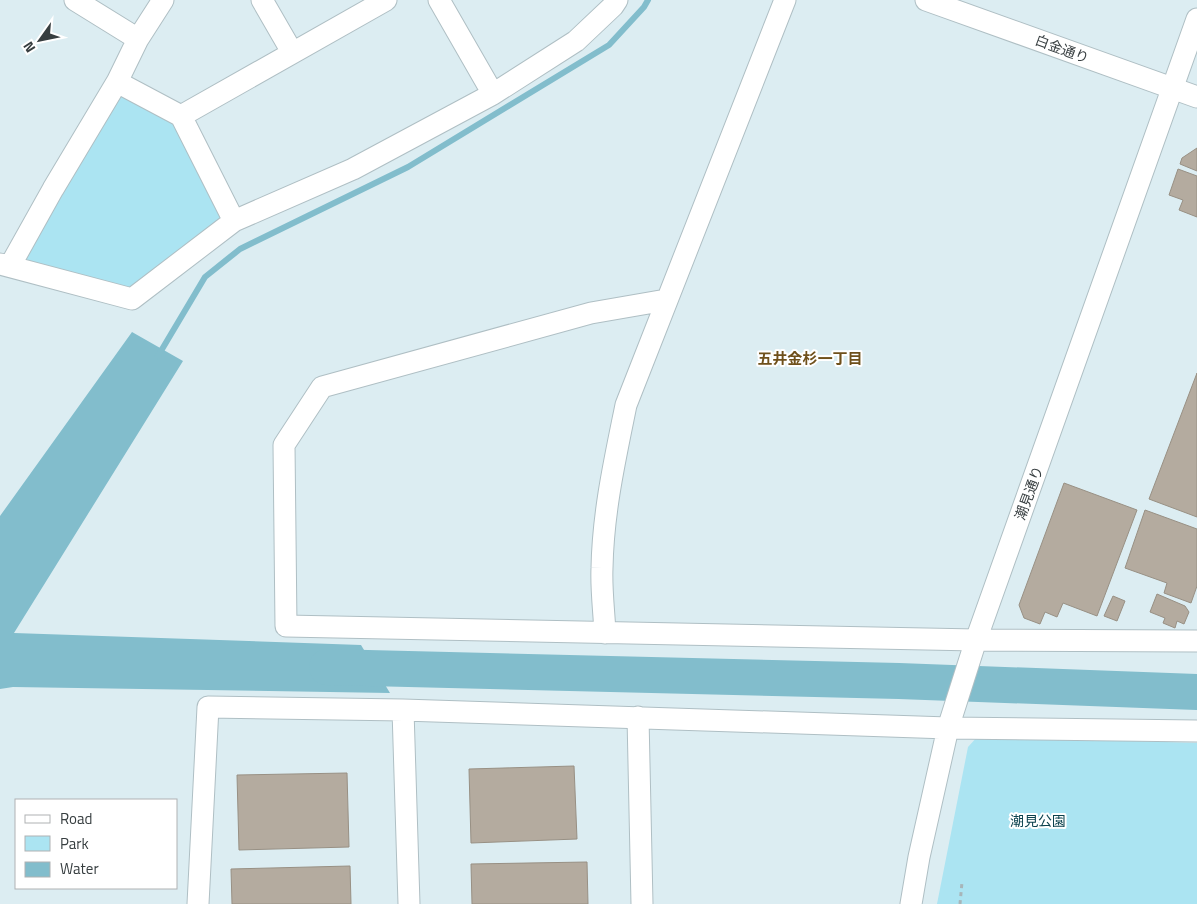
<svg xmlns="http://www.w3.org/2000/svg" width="1197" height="904" viewBox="0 0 1197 904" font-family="'Titillium Web','Noto Sans JP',sans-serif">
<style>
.green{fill:#abe4f2}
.water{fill:#82bdcc}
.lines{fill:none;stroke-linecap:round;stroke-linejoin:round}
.stream{stroke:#82bdcc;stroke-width:6}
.river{stroke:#82bdcc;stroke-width:36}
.building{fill:#b4ab9f;stroke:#989084}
.minor-casing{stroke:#afbfc4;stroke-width:23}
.path{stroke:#a7b5b9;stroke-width:3;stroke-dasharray:4 4;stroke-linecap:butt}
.minor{stroke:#fff;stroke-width:21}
.labels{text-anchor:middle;stroke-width:4;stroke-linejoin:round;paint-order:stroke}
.street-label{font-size:14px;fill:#373e40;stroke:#fff}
.park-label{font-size:14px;fill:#0b414d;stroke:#fff}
.neighbourhood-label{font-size:15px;font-weight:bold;fill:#6f501b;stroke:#fff}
</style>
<rect width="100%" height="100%" fill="#dcedf2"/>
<!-- green -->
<path class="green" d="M117,82L181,116L234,221L132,299L10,266Z
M978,736L1197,743V904H937L968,747Z"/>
<!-- water -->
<path class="water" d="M132,332L183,361L14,633L361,645L390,693L13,687L0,689V516Z"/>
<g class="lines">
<!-- stream -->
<path class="stream" d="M158,356L205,277L240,249L408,167L609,45L644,7L648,0"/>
<!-- river -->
<path class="river" d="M327,667L899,681L1197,692"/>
</g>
<!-- building -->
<path class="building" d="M1197,148V171L1180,164L1182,158Z
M1178,169L1197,176V217L1179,210L1183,200L1169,195Z
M1197,373V517L1149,499Z
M1064,483L1137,510L1097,616L1063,603L1057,617L1045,612L1040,624L1024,618L1019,605Z
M1145,510L1197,529V586L1191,603L1164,593L1167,583L1125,568Z
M1157,594L1185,606L1189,612L1184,624L1177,621L1175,628L1163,623L1165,618L1150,612Z
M1113,596L1125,601L1117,621L1104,616Z
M574,766L577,839L471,843L469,769Z
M347,773L349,847L239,850L237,775Z
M587,862L588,904H472L471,864Z
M350,866L351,904H232L231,869Z"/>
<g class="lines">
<defs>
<path id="minor" d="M75,0L138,39
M262,0L292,52
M439,0L493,94
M926,0L1197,97
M117,82L181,116L234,221
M181,116L386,0
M0,264L132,299L234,221L353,169L493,94L576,41L613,6L617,0
M10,266L53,189L117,82L138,39L163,0
M666,300L591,313L322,387L284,445L286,626L976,640L1197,641
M605,633C604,611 601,589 602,568C603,512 615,459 626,405L785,0
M403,710L409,904
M638,717L642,904
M198,904L208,707L403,710L948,728L1197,731
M911,904L919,857L948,728L976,640L1197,19"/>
</defs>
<!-- minor casing -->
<use href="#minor" class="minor-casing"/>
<!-- path -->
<path class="path" d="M960,904L962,882"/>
<!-- minor -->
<use href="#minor" class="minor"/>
</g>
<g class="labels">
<!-- street labels -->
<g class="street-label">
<text transform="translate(1062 49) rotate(20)" y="5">白金通り</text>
<text transform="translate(1029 493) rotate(-70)" y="5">潮見通り</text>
</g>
<!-- park labels -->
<g class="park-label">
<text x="1038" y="826">潮見公園</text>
</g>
<!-- neighbourhood labels -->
<g class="neighbourhood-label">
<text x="810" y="364">五井金杉一丁目</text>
</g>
</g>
<!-- legend -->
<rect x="15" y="799" width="162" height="90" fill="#ffffff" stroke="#afb2b3"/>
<rect x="25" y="815" width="25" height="8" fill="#ffffff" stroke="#afb2b3"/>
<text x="60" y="824" font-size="15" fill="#373e40">Road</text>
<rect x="25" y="836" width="25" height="15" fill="#abe4f2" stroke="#afb2b3"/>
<text x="60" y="849" font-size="15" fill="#373e40">Park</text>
<rect x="25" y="862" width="25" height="15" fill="#82bdcc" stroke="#afb2b3"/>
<text x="60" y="874" font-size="15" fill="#373e40">Water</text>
<!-- north arrow -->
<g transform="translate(40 40) rotate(237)" stroke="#ffffff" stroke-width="4" paint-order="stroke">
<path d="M0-4L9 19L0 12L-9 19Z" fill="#373e40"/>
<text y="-8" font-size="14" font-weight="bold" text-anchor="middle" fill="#373e40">N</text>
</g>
</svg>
